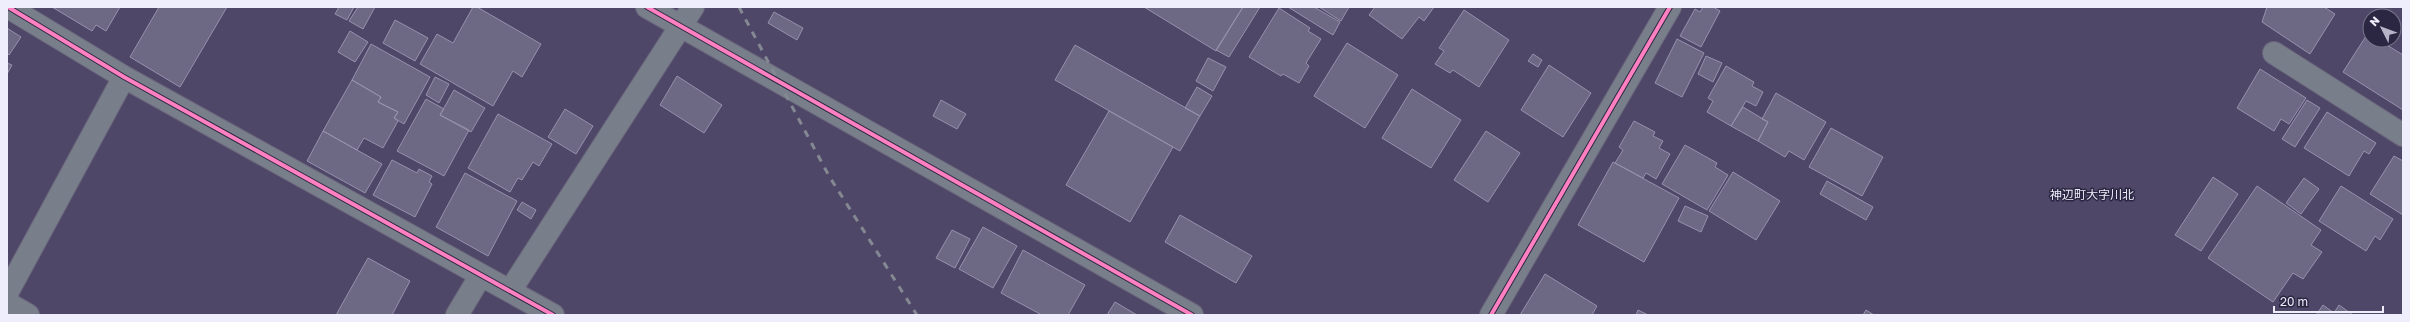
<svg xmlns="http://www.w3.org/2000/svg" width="2410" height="322" viewBox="0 0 2410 322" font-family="'Golos Text','Noto Sans JP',sans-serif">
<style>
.building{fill:#6d6883;stroke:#9791ad}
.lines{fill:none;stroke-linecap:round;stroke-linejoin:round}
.minor-casing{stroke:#69647c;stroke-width:24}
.tertiary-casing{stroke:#69647c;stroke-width:24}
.minor{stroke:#787f8a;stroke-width:22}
.tertiary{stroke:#787f8a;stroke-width:22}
.rail{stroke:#848893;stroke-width:3;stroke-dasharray:7 7;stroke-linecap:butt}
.cycleway-casing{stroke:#2b2742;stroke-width:6}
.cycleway{stroke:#ff80c0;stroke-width:4}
.labels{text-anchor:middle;stroke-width:3;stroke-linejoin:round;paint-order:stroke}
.quarter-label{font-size:12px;fill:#efeefc;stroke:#2b2742}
</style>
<rect width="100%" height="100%" fill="#4e4767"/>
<!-- building -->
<path class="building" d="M52,7H120L106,31L96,25L92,31Z
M159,7H227L180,87L130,57Z
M339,7H354L347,20L335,14Z
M358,7H375L363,29L349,21Z
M473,7H477L541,44L522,77L513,71L493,106L420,64L437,34L453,43Z
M1144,7H1243L1216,51Z
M1243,7H1260L1229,57L1216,50Z
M1288,7H1314L1340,22L1333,35Z
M1319,7H1349L1341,21Z
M1375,7H1434L1424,21L1419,17L1402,39L1369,15Z
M1703,7H1713L1720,11L1701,47L1680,36L1695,9L1700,12Z
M2267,7H2324L2335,14L2310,54L2262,22Z
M1279,8L1310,28L1308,31L1321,39L1306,63L1309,66L1299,83L1283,74L1281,76L1249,57Z
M1464,10L1509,40L1479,87L1453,70L1450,73L1435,64L1444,51L1439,48Z
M774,12L803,28L797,40L768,23Z
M395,20L428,38L415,61L383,43Z
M7,28L21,37L9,55L7,53Z
M350,31L368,42L355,62L338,52Z
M2368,33L2370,34V40H2379L2403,55V110L2343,72Z
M1677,39L1704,53L1682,97L1655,83Z
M1347,43L1398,75L1365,128L1314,96Z
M371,44L430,77L404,124L394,118L398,112L378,102L381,97L352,80Z
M1075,45L1200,116L1180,151L1055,80Z
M1533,54L1542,60L1538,67L1528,61Z
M1706,56L1722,63L1713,82L1698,74Z
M1208,58L1226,67L1213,91L1196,81Z
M7,63L12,65L7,74Z
M1549,65L1591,93L1563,137L1521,110Z
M1726,66L1754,82L1752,86L1763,92L1756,106L1746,101L1731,126L1707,112L1713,101L1708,98Z
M2260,69L2306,98L2289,124L2281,119L2274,131L2237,108Z
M677,76L722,105L704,133L660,105Z
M435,77L449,84L439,103L426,95Z
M352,80L381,97L378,102L398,112L394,118L398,121L383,148L364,138L357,150L323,131Z
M1197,87L1212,96L1200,116L1185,108Z
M1412,89L1461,120L1431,168L1382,138Z
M454,90L485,108L471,132L440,115Z
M1776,93L1826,122L1804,160L1789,151L1785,157L1758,141L1768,122L1762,119Z
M426,99L444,109L440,115L469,130L444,176L397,151Z
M941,100L966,114L957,129L933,116Z
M2307,100L2320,108L2295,147L2282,139Z
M1743,107L1768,122L1758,141L1731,126Z
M565,109L593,126L576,154L548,137Z
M1109,111L1173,147L1130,222L1066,185Z
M2327,112L2376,143L2369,154L2364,151L2349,176L2304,148Z
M498,114L552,144L539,166L533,162L522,180L518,178L510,192L468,168Z
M1634,121L1655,132L1653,136L1663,141L1659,148L1670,154L1656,179L1646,173L1643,178L1615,163L1623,150L1619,147Z
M1831,128L1883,157L1862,196L1809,167Z
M323,131L382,164L365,193L307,161Z
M1486,131L1520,153L1488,202L1454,180Z
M1685,145L1717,163L1715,167L1728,175L1707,210L1662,184Z
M2394,156L2403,161V215L2370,194Z
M392,160L417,173L419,169L432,176L429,182L432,184L415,217L373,195Z
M1613,162L1679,198L1644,262L1578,225Z
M1733,172L1780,201L1756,240L1709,211Z
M465,173L517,201L488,256L436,227Z
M2213,177L2238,194L2201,251L2175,235Z
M2304,178L2319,189L2301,214L2286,203Z
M1827,181L1873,207L1866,220L1820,194Z
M2257,186L2321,230L2311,245L2322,252L2303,279L2293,273L2273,302L2208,258Z
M2341,186L2393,219L2380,240L2375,236L2366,251L2319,221Z
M522,202L536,210L531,219L517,210Z
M1685,206L1708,216L1701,232L1678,221Z
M1180,215L1252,256L1236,283L1165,242Z
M983,227L1017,246L993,288L959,269Z
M952,230L970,239L955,268L936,258Z
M1023,250L1085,285L1068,315H1042L1001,293Z
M368,258L410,281L392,315H336Z
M1545,274L1597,306L1592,315H1520Z
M1115,302L1137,315H1107Z
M2323,305L2334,313L2339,305L2353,315H2316Z
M1638,310L1648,315H1636Z
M1866,310L1874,315H1863Z"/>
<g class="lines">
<defs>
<path id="minor" d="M8,7L124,77L553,315
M2274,53L2403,135
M510,291L693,7
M7,293L124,77
M7,303L28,315
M457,315L481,275
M1491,315L1670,7"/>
<path id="tertiary" d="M647,7L1192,315"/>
</defs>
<!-- minor casing -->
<use href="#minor" class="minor-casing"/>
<!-- tertiary casing -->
<use href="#tertiary" class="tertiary-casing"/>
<!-- minor -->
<use href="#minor" class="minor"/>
<!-- tertiary -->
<use href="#tertiary" class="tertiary"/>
<!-- rail -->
<path class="rail" d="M739,7L829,176L917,315"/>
<defs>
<path id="cycleway" d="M8,7L124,77L553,315
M647,7L1192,315
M1491,315L1670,7"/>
</defs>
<!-- cycleway casing -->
<use href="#cycleway" class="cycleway-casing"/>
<!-- cycleway -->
<use href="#cycleway" class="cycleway"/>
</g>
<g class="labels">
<!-- quarter labels -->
<g class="quarter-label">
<text x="2092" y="199">神辺町大字川北</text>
</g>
</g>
<!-- border -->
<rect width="2410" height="322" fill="none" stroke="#efeefc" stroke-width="16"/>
<!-- north arrow -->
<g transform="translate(2382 28) rotate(312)"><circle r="19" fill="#2b2742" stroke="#79778c"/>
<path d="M0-3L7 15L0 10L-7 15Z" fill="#b7b4c8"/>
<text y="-6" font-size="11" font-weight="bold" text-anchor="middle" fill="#efeefc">N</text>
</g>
<!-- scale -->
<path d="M2274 306v6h109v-6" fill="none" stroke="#efeefc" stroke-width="2"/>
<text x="2280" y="306" font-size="12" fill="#efeefc" stroke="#2b2742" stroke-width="3" paint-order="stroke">20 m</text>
</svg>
